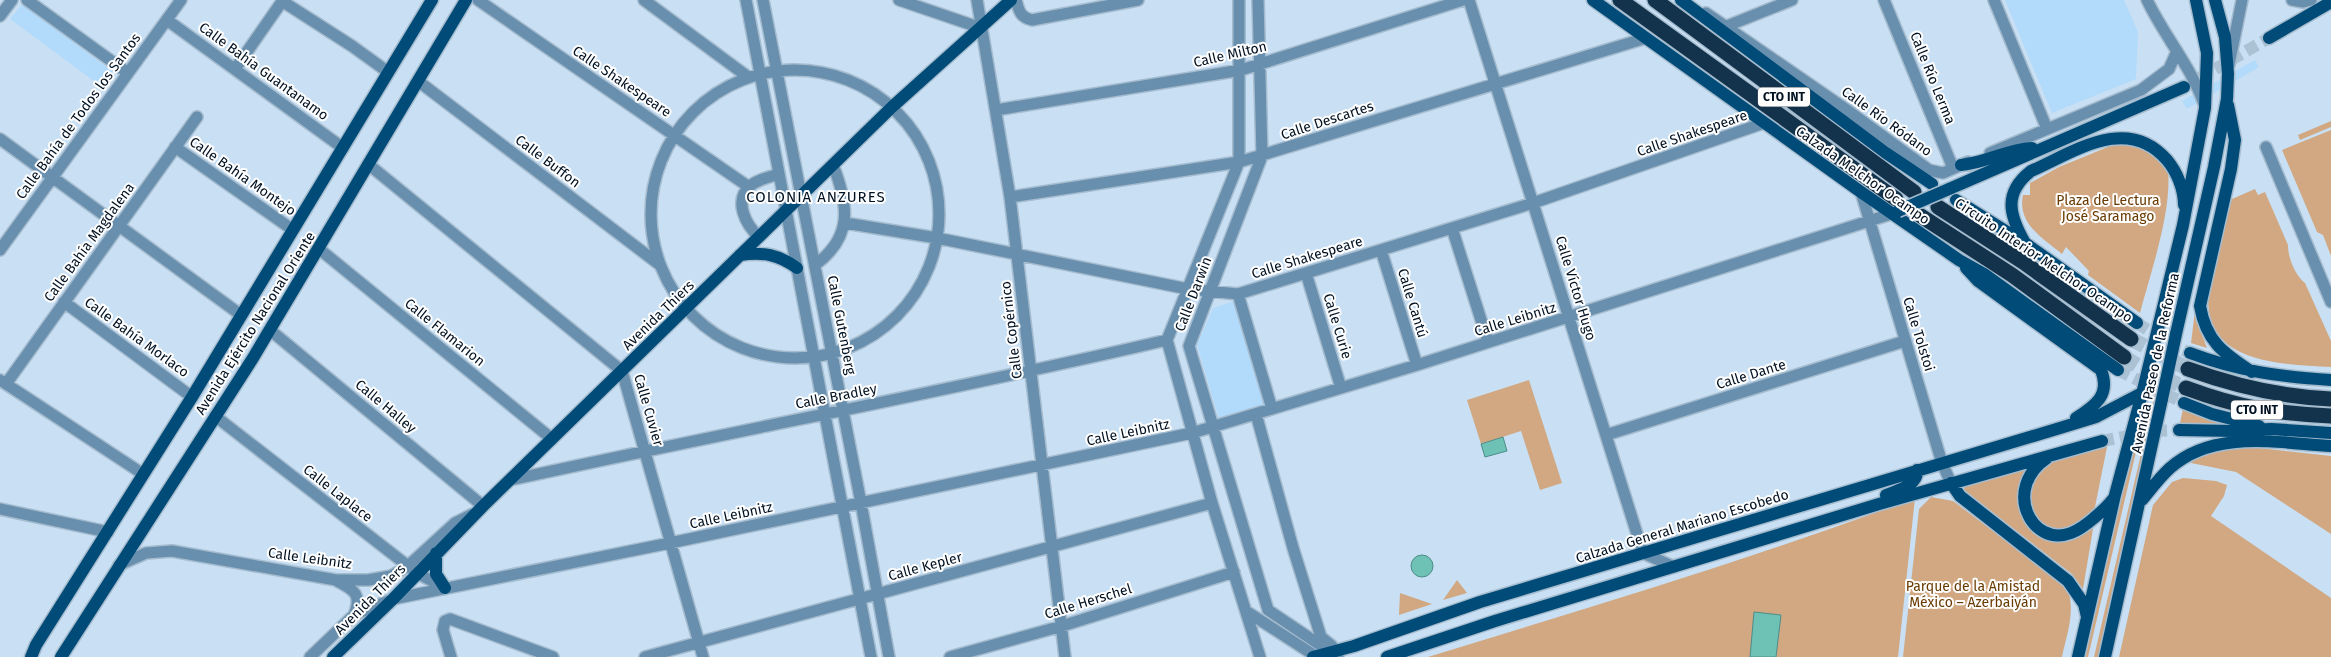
<svg xmlns="http://www.w3.org/2000/svg" width="2331" height="657" viewBox="0 0 2331 657" font-family="'Fira Sans',sans-serif">
<style>
.built{fill:#b2dafb}
.green{fill:#d1a882}
.water{fill:#6ec1b5;stroke:#4d8c89}
.lines{fill:none;stroke-linecap:round;stroke-linejoin:round}
.major-tunnel{stroke:#abc1d4;stroke-width:12;stroke-dasharray:12 6;stroke-linecap:butt}
.highway-tunnel{stroke:#abc1d4;stroke-width:15;stroke-dasharray:15 8;stroke-linecap:butt}
.minor-casing{stroke:#a5bbce;stroke-width:14}
.major-casing{stroke:#a5bbce;stroke-width:15}
.highway-casing{stroke:#a5bbce;stroke-width:18}
.minor{stroke:#688fae;stroke-width:11}
.major{stroke:#004b77;stroke-width:12}
.highway{stroke:#12334b;stroke-width:15}
.major-bridge-casing{stroke:#a5bbce;stroke-width:15;stroke-linecap:butt}
.major-bridge{stroke:#004b77;stroke-width:12}
.labels{text-anchor:middle;stroke-width:4;stroke-linejoin:round;paint-order:stroke}
.shield{fill:#fefefe;stroke:#4c5864;stroke-width:1}
.shield-label{font-size:12px;font-weight:bold;fill:#012}
.street-label{font-size:14px;fill:#012;stroke:#fefefe}
.park-label{font-size:14px;fill:#683a00;stroke:#fefefe}
.neighbourhood-label{font-size:15px;letter-spacing:1px;fill:#012;stroke:#fefefe}
</style>
<rect width="100%" height="100%" fill="#c9e0f4"/>
<!-- built -->
<path class="built" d="M2005,0H2124L2138,32L2136,79L2052,113Z
M22,4L113,72L102,87L10,19Z
M2255,60L2259,67L2187,109L2182,101Z
M1241,299L1275,402L1219,419L1197,345L1213,308Z"/>
<!-- green -->
<path class="green" d="M2331,121V127L2300,140L2298,135Z
M2331,130V256L2323,235L2317,232L2282,150Z
M2115,144C2144,146 2148,150 2168,170C2172,212 2151,271 2140,313L2088,275L2089,271L2066,247L2062,254C2042,238 2017,223 2023,195H2030V183L2059,167Z
M2255,189L2258,195L2265,192L2288,245C2288,258 2295,275 2305,283L2331,341V367C2273,364 2195,362 2210,281C2214,253 2224,226 2232,199Z
M2198,286L2195,309L2196,319L2207,348L2191,343Z
M2154,375L2088,657H2084L2127,475Z
M2159,376L2129,526L2098,657H2094Z
M1529,380L1562,483L1540,490L1521,431L1481,444L1467,400Z
M2183,409L2234,425L2180,423Z
M2108,442L2095,507C2065,565 1996,499 2046,466C2061,456 2090,449 2108,442Z
M2242,446L2331,456V534L2236,472L2186,462L2218,450Z
M2031,464C2009,497 2016,508 2041,535L2094,523L2083,589L2072,574L1964,490L1965,484Z
M2183,478L2216,481L2227,485L2224,496L2211,516L2331,598V657H2119L2153,505L2172,482Z
M1931,497L1953,501L2067,587C2076,611 2067,633 2062,657H1903L1919,509Z
M1915,498L1898,657H1428C1591,607 1755,558 1915,498Z
M1457,580L1467,593L1443,600Z
M1400,593L1432,604L1399,615Z"/>
<!-- water -->
<path class="water" d="M1503,437L1507,451L1485,457L1481,444Z
M1411 566a11 11 0 1 1 22 0a11 11 0 1 1-22 0Z
M1754,612L1781,615L1776,657H1750Z"/>
<g class="lines">
<!-- major-tunnel -->
<path class="major-tunnel" d="M2184,87L2269,38
M2137,323L2166,342L2190,353
M2118,370L2184,403
M2102,441L2154,431L2179,430"/>
<!-- highway-tunnel -->
<path class="highway-tunnel" d="M2131,339L2188,369
M2124,357L2140,367L2186,388"/>
<defs>
<path id="minor" d="M27,0L128,73
M478,0L749,187
M644,0L748,77
M746,0L871,657
M763,0L861,503L889,657
M899,0L981,28
M977,0L1010,197L1065,657
M1016,0C1019,11 1020,17 1032,20L1138,0
M1239,0V162L1167,340L1212,503L1260,657
M1258,0L1262,156L1189,346L1268,610L1338,657
M1469,0L1643,553L1674,567
M1884,0L1953,168
M1994,0L2047,129
M2147,0C2164,36 2191,66 2204,104
M2292,0L2303,2L2311,0
M282,1L352,46L388,72
M1706,13L1847,110L1929,170L1943,173L1968,162
M0,16L12,0
M167,20L343,148
M1727,26L1792,0
M2229,65L2242,0
M235,69L283,0
M651 214a144 144 0 1 1 288 0a144 144 0 1 1-288 0Z
M418,81L660,265
M996,110L1241,70L1463,0
M0,139L241,315
M175,147L293,230
M2266,147L2331,302
M1990,153L2141,90L2169,69L2177,51
M368,164L622,371L703,657
M1861,192L1942,463L1951,483
M1010,197L1239,162L1646,38
M845,223L937,238L1188,289L1238,294L1533,203L1764,123
M1452,228L1488,342
M759,237C746,225 733,201 750,186C758,179 770,177 779,174
M318,248L552,439
M0,250L181,0
M1381,250L1417,365
M815,265C853,237 849,206 833,165
M1306,273L1341,388
M1238,294L1272,409
M64,302L192,397
M270,330L483,506
M0,380L143,474
M6,384L197,117
M1256,414L1293,548L1321,637L1332,646
M215,416L417,573L445,588
M1606,435L1905,341
M510,480C729,432 949,391 1167,340
M0,509L108,532
M119,565L146,553L172,551L336,580H368L391,576L408,566L455,523L473,514
M337,581C355,590 362,595 354,615
M1246,611L1317,657
M310,657L354,615L393,599L670,543L1192,433L1417,365L1891,214
M451,657L443,630L445,621L450,619L553,657
M645,657L1212,503
M950,657L1062,626L1234,572"/>
<path id="major" d="M1593,0L1861,192L1959,260L1984,274L2118,370
M1681,0L1886,153L1932,184
M2269,38L2331,2
M2228,105L2235,140L2231,169L2200,306C2206,341 2223,353 2252,372
M1961,165C1986,163 2007,149 2032,148
M1949,189L2184,87
M1956,200L2025,243L2137,323
M2025,243C2009,215 2003,193 2031,171C2074,152 2127,114 2167,160C2177,172 2184,189 2184,205
M740,255C763,252 778,254 797,268
M1966,268L1978,281L2101,370C2111,395 2095,406 2076,418
M2159,324L2183,225L2205,108L2207,53L2196,0
M2176,334L2214,167L2227,99L2228,74L2225,37L2215,0
M2190,353C2238,371 2280,377 2331,380
M2184,403L2212,414L2259,426
M2179,430L2234,431L2271,429L2331,433
M2047,458C2002,488 2031,548 2071,533C2079,530 2087,524 2094,518C2101,512 2107,507 2113,499
M1951,483L1960,496L2068,581L2084,604L2087,617
M1886,495C1898,490 1918,486 1917,470
M2142,500C2151,489 2160,477 2170,468C2214,429 2278,443 2331,446
M436,553V574L445,588
M31,657L36,645L192,397L432,0
M61,657L253,358L466,0
M333,657L393,599L483,506L892,107L1011,0
M1313,657L1354,646L1480,602L2060,428L2096,417L2142,393
M1387,657L1495,621L1879,504L2102,441
M2078,657L2115,495L2143,390
M2105,657L2162,399"/>
<path id="highway" d="M1620,0L1896,199
M1655,0L1914,192
M1938,207L2023,262L2131,339
M1921,216L2012,275L2124,357
M2188,369C2235,386 2280,397 2331,399
M2186,388C2240,408 2274,413 2331,416"/>
</defs>
<!-- minor casing -->
<use href="#minor" class="minor-casing"/>
<!-- major casing -->
<use href="#major" class="major-casing"/>
<!-- highway casing -->
<use href="#highway" class="highway-casing"/>
<!-- minor -->
<use href="#minor" class="minor"/>
<!-- major -->
<use href="#major" class="major"/>
<!-- highway -->
<use href="#highway" class="highway"/>
<defs>
<path id="major-bridge" d="M1898,211L1949,189
M2143,390L2159,324
M2162,399L2176,334"/>
</defs>
<!-- major-bridge casing -->
<use href="#major-bridge" class="major-bridge-casing"/>
<!-- major-bridge -->
<use href="#major-bridge" class="major-bridge"/>
</g>
<g class="labels">
<!-- shield labels -->
<g class="shield">
<rect x="1758" y="87.5" width="52" height="19" rx="4"/>
<rect x="2231" y="400.5" width="52" height="19" rx="4"/>
</g>
<g class="shield-label">
<text x="1784" y="101">CTO INT</text>
<text x="2257" y="414">CTO INT</text>
</g>
<!-- street labels -->
<g class="street-label">
<text transform="translate(1230 54) rotate(-13)" y="5">Calle Milton</text>
<text transform="translate(264 71) rotate(36)" y="5">Calle Bahía Guantanamo</text>
<text transform="translate(1933 78) rotate(68)" y="5">Calle Río Lerma</text>
<text transform="translate(622 81) rotate(34)" y="5">Calle Shakespeare</text>
<text transform="translate(78 116) rotate(-54)" y="5">Calle Bahía de Todos los Santos</text>
<text transform="translate(1327 120) rotate(-18)" y="5">Calle Descartes</text>
<text transform="translate(1887 121) rotate(36)" y="5">Calle Río Ródano</text>
<text transform="translate(1692 133) rotate(-19)" y="5">Calle Shakespeare</text>
<text transform="translate(548 161) rotate(37)" y="5">Calle Buffon</text>
<text transform="translate(1863 175) rotate(35)" y="5">Calzada Melchor Ocampo</text>
<text transform="translate(243 176) rotate(35)" y="5">Calle Bahía Montejo</text>
<text transform="translate(89 242) rotate(-54)" y="5">Calle Bahía Magdalena</text>
<text transform="translate(1307 257) rotate(-17)" y="5">Calle Shakespeare</text>
<text transform="translate(2044 260) rotate(34)" y="5">Circuito Interior Melchor Ocampo</text>
<text transform="translate(1576 288) rotate(73)" y="5">Calle Víctor Hugo</text>
<text transform="translate(1193 294) rotate(-69)" y="5">Calle Darwin</text>
<text transform="translate(1413 303) rotate(73)" y="5">Calle Cantú</text>
<text transform="translate(658 315) rotate(-44)" y="5">Avenida Thiers</text>
<text transform="translate(1515 319) rotate(-17)" y="5">Calle Leibnitz</text>
<text transform="translate(255 323) rotate(-58)" y="5">Avenida Ejército Nacional Oriente</text>
<text transform="translate(842 325) rotate(79)" y="5">Calle Gutenberg</text>
<text transform="translate(1338 326) rotate(73)" y="5">Calle Curie</text>
<text transform="translate(1011 330) rotate(-97)" y="5">Calle Copérnico</text>
<text transform="translate(445 332) rotate(39)" y="5">Calle Flamarion</text>
<text transform="translate(1919 334) rotate(73)" y="5">Calle Tolstoi</text>
<text transform="translate(137 337) rotate(36)" y="5">Calle Bahía Morlaco</text>
<text transform="translate(2155 363) rotate(-78)" y="5">Avenida Paseo de la Reforma</text>
<text transform="translate(1751 374) rotate(-17)" y="5">Calle Dante</text>
<text transform="translate(836 396) rotate(-11)" y="5">Calle Bradley</text>
<text transform="translate(386 406) rotate(40)" y="5">Calle Halley</text>
<text transform="translate(649 410) rotate(74)" y="5">Calle Cuvier</text>
<text transform="translate(1128 432) rotate(-12)" y="5">Calle Leibnitz</text>
<text transform="translate(338 493) rotate(38)" y="5">Calle Laplace</text>
<text transform="translate(731 515) rotate(-12)" y="5">Calle Leibnitz</text>
<text transform="translate(1682 526) rotate(-17)" y="5">Calzada General Mariano Escobedo</text>
<text transform="translate(310 558) rotate(8)" y="5">Calle Leibnitz</text>
<text transform="translate(925 566) rotate(-15)" y="5">Calle Kepler</text>
<text transform="translate(370 599) rotate(-45)" y="5">Avenida Thiers</text>
<text transform="translate(1088 601) rotate(-17)" y="5">Calle Herschel</text>
</g>
<!-- park labels -->
<g class="park-label">
<text x="2108" y="205">Plaza de Lectura<tspan x="2108" dy="16">José Saramago</tspan></text>
<text x="1973" y="591">Parque de la Amistad<tspan x="1973" dy="16">México – Azerbaiyán</tspan></text>
</g>
<!-- neighbourhood labels -->
<g class="neighbourhood-label">
<text x="816" y="202">COLONIA ANZURES</text>
</g>
</g>
</svg>
